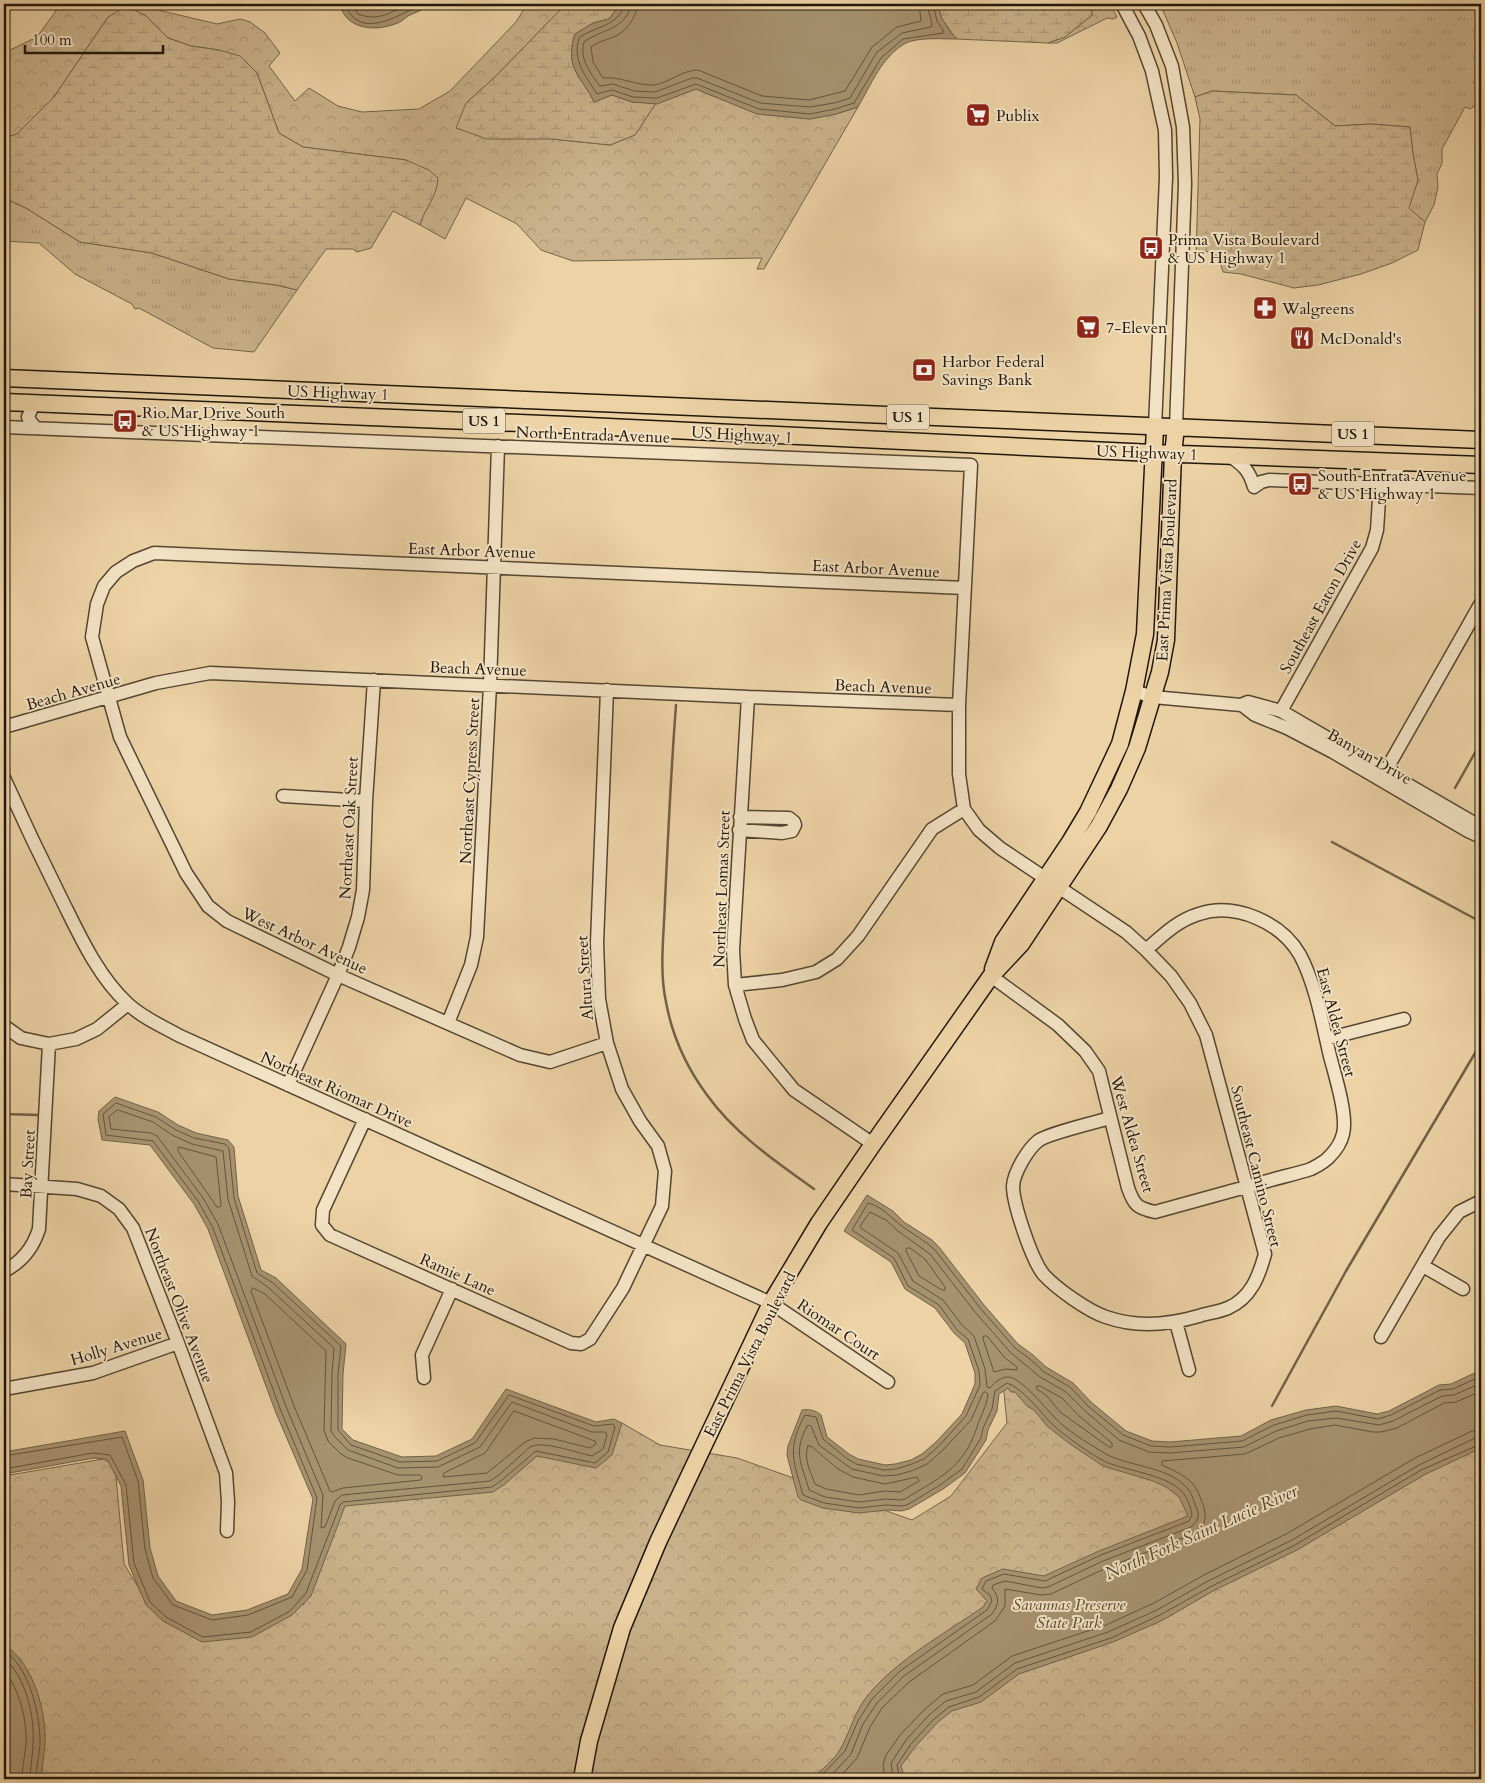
<svg xmlns="http://www.w3.org/2000/svg" width="1485" height="1783" viewBox="0 0 1485 1783" font-family="Cardo,serif">
<style>
.grass{fill:url(#grass-tufts);stroke:#75644a}
.forest{fill:url(#forest-crowns);stroke:#75644a}
.wetland{fill:url(#wetland-marsh);stroke:#75644a}
.water{fill:#a79270;stroke:#716147}
.lines{fill:none;stroke-linecap:round;stroke-linejoin:round}
.shore{stroke:#64543d;stroke-width:1}
.stream{stroke:#716147;stroke-width:2.5}
.minor-casing{stroke:#544631;stroke-width:15}
.major-casing{stroke:#21170a;stroke-width:19}
.minor{stroke:#f3e2c4;stroke-width:12}
.major{stroke:#ecd2a5;stroke-width:16}
.labels{text-anchor:middle;stroke-width:4;stroke-linejoin:round;paint-order:stroke}
.shield{fill:#f3e2c4;stroke:#605442;stroke-width:1}
.shield-label{font-size:15px;font-weight:bold;fill:#21170a}
.poi-label{font-size:16px;fill:#21170a;stroke:#f3e2c4;text-anchor:start}
.street-label{font-size:16px;fill:#21170a;stroke:#f3e2c4}
.park-label{font-size:16px;font-style:italic;fill:#534631;stroke:#f3e2c4}
.water-label{font-size:18px;font-style:italic;fill:#574833;stroke:#f3e2c4}
</style>
<defs>
<pattern id="grass-tufts" width="24" height="20" patternUnits="userSpaceOnUse" patternTransform="scale(1.25)"><rect width="24" height="20" fill="#c9b28b"/><path d="M3 7l-1-3M5 7V3M7 7l1-3M15 17l-1-3M17 17v-4M19 17l1-3" fill="none" stroke="#ac9877"/></pattern>
<pattern id="forest-crowns" width="20" height="18" patternUnits="userSpaceOnUse" patternTransform="scale(1.25)"><rect width="20" height="18" fill="#c9b28b"/><path d="M2 6a3 3 0 1 1 6 0M12 15a3 3 0 1 1 6 0" fill="none" stroke="#ac9877"/></pattern>
<pattern id="wetland-marsh" width="20" height="14" patternUnits="userSpaceOnUse" patternTransform="scale(1.25)"><rect width="20" height="14" fill="#c9b28b"/><path d="M1 5h8M5 5V1M11 12h8M15 12V8" fill="none" stroke="#ac9877"/></pattern>
</defs>
<rect width="100%" height="100%" fill="#ecd2a5"/>
<filter id="stains"><feTurbulence type="fractalNoise" baseFrequency=".004" numOctaves="4"/><feColorMatrix values="0 0 0 0 .2 0 0 0 0 .09 0 0 0 0 .02 0 0 0 .5 -.17"/></filter>
<radialGradient id="worn" r=".72"><stop offset=".6" stop-color="#630" stop-opacity="0"/><stop offset="1" stop-color="#630" stop-opacity=".3"/></radialGradient>
<!-- grass -->
<path class="grass" d="M1160,4H1481V102L1470,109L1465,107L1442,149V163L1437,174L1438,187L1434,205L1425,222L1408,208L1418,180L1413,154L1410,127L1371,124L1335,126L1296,95L1212,91L1195,97L1177,43Z
M4,198L26,208L80,242L152,253L229,279L276,285L297,290L254,352L213,348L139,308L135,309L132,304L75,274L39,243L4,241Z"/>
<!-- forest -->
<path class="forest" d="M61,4H151L158,10L217,24L240,19L250,22L265,33L280,53L269,66L295,101L309,88L338,106L362,112L419,109L450,91L516,22L527,4H564L561,9L495,77L466,103L552,139L610,145L635,135L656,103L696,89L758,114L810,119L836,114L858,107L764,269H757L762,258L573,261L541,250L517,224L466,198L445,239L420,225L422,219L406,160L303,147L279,133L257,73L219,50L191,46L168,38L145,15L108,17L54,97L17,134L4,138V53L37,37Z
M1091,4H1110L1117,17L1113,19L1107,18L1057,43H1048L1065,37L1092,15Z
M1002,1374L1169,1470L1481,1410V1779H4V1476L103,1459L115,1466L124,1564L153,1611L255,1631L304,1604L343,1502L530,1451L600,1464L622,1423L660,1445L737,1458L912,1520L951,1496L1007,1423Z"/>
<!-- wetland -->
<path class="wetland" d="M564,4H620L609,19L593,23L575,34C571,45 570,59 575,70C580,81 589,90 594,102L612,95L632,102L656,103L635,135L610,145L552,139H487L456,128L466,103L495,77L561,9Z
M940,4H1091L1092,15L1065,37L1048,43L956,39L942,19L938,6Z
M126,6L145,15L168,38L191,46L219,50L240,56L257,73L279,133L303,147L406,160L429,170L438,178C437,198 425,207 420,225L393,211L371,248L357,252L353,249H326L297,290L276,285L229,279L152,253L80,242L26,208L4,198V138L17,134L54,97L108,17Z
M1212,91L1296,95L1335,126L1371,124L1410,127L1413,154L1418,180L1409,208L1425,222L1418,250L1392,263L1361,274L1318,285L1294,288L1241,274L1223,272L1218,256L1205,251L1196,257L1200,119L1195,97Z"/>
<!-- water -->
<path class="water" d="M340,4H433C425,9 416,12 408,16C404,19 400,23 395,24C374,32 345,29 340,4Z
M620,4H940L938,6L942,19L956,39C942,39 919,37 906,43C882,56 871,85 858,107L836,114L810,119L757,114L696,89L657,104L632,102L612,95L594,102C589,90 580,81 575,70C570,59 571,45 575,34L593,23L609,19Z
M115,1097L158,1112L178,1125L196,1133L228,1140L234,1147L238,1196L261,1270L276,1278L346,1344L343,1374L342,1429L353,1440L402,1457L436,1456L472,1439L506,1389L596,1422L614,1419L622,1423L612,1455L596,1468L537,1456L505,1484L493,1492L345,1506L311,1596L292,1615L252,1637L202,1642L163,1621L146,1605L129,1565L121,1486L107,1459L94,1458L4,1474V1452L125,1431L143,1480L150,1548L158,1576L176,1601L212,1615L247,1610L288,1594L302,1569L313,1499L276,1413L208,1229L194,1204L150,1145L102,1140L98,1119L99,1111Z
M867,1195L893,1211L904,1222L932,1240L939,1247L984,1305L1018,1344L1033,1355L1046,1367L1073,1383L1091,1402L1126,1431L1152,1441L1170,1442L1241,1436L1271,1420L1306,1410L1336,1406L1377,1414L1389,1411L1439,1385L1451,1384L1481,1370V1448L1424,1475L1297,1550L1213,1591L1163,1620L1113,1642L1019,1674L981,1702L952,1711L938,1722L915,1747L901,1766L905,1779H810C821,1771 836,1759 842,1746C851,1729 855,1711 868,1695C898,1659 944,1634 983,1607L987,1601L976,1589L982,1578L1003,1569L1044,1576L1099,1551L1188,1516L1179,1497L1166,1487L1153,1481L1103,1466L1070,1444L1047,1426L1034,1410L1027,1406L1015,1392H1011L1008,1388L999,1394L997,1411L988,1430L986,1440L965,1473L943,1489L909,1509L901,1511L887,1510L859,1513L823,1508L801,1500L798,1497L787,1455L788,1446L802,1410C808,1409 816,1410 821,1415L827,1437L849,1454L858,1459L885,1465L895,1464L911,1460L922,1454L936,1442L962,1414L975,1384V1373L965,1343L954,1333L935,1308L905,1289L891,1262L844,1231Z
M4,1645C33,1662 47,1712 45,1745C44,1756 42,1768 41,1779H4Z"/>
<g class="lines">
<!-- shore -->
<path class="shore" d="M345,4C359,42 399,15 422,4
M352,4L358,14C379,22 391,12 408,4
M624,4C621,26 592,27 579,38C572,61 586,76 597,94L612,90L633,97L657,98L696,84L759,109L810,114L835,109L854,103L881,58L903,39L943,33V30L937,21L933,4
M630,4C629,29 599,30 584,42C579,59 591,74 600,86L613,84L634,91L655,92L692,78H697L760,103L810,107L834,103L850,98L877,52L902,33L931,27L932,24L927,4
M638,4C637,15 627,31 616,36C607,40 599,41 591,47L593,62L603,78C621,76 636,86 654,85C669,83 682,70 698,70L762,96L809,100L845,91L872,47L897,27L921,21L919,4
M118,1110L153,1122L172,1135L192,1144L223,1151L228,1199L252,1276L269,1288L334,1348L332,1374L331,1431L335,1437L348,1450L398,1468L438,1467L480,1447L512,1402L592,1432H605L607,1435L603,1449L592,1456C577,1453 543,1440 530,1447L499,1475L490,1481L342,1495L335,1501L325,1527L321,1528L323,1495L287,1409L218,1224L203,1198L157,1136L151,1133L111,1129L109,1117Z
M179,1147L216,1157L221,1205L220,1207H217L178,1151Z
M907,1248H910L925,1259L945,1287V1290H942L919,1276L906,1251Z
M253,1288L265,1294L326,1351L324,1430L328,1441L341,1454L348,1458L398,1475H420L422,1477L421,1480L343,1488L332,1492L330,1491L294,1406L251,1291Z
M984,1336H987L1005,1358L1017,1367V1370L1006,1369L994,1372L983,1339Z
M1037,1386H1040L1062,1398L1079,1416L1112,1443V1447H1109L1060,1412L1047,1396L1037,1389Z
M986,1392L988,1394C986,1409 981,1414 977,1427C964,1468 939,1478 905,1499L900,1500L886,1499L859,1502L825,1497L809,1490C802,1464 792,1452 808,1425L811,1426L819,1445L852,1469L883,1476L897,1475L914,1470L927,1464L943,1450L971,1420L983,1393Z
M514,1411L595,1441L596,1444L590,1448L554,1439L534,1438L525,1442L487,1473L443,1477L444,1473L485,1453Z
M808,1446H811L838,1469L853,1477L885,1484L917,1477L919,1481L900,1492L885,1491L859,1495L826,1489L815,1484C811,1473 803,1458 808,1446Z
M4,1456L122,1437L138,1481L145,1549L153,1578L173,1605L212,1620L248,1615L292,1597L307,1570L317,1498L281,1411L213,1228L198,1201L153,1141L106,1135L103,1114L116,1103L156,1117L176,1130L194,1138L225,1144L229,1148L234,1198L257,1273L273,1283L341,1346L338,1374V1430L351,1445L400,1462L437,1461L475,1443L509,1395L594,1426L613,1424L615,1427L608,1452L595,1463L536,1451L502,1480L492,1487L343,1502L340,1505L306,1593L290,1611L251,1632L203,1637L166,1617L150,1602L134,1563L126,1485L110,1455L93,1453L4,1469
M4,1651C29,1665 41,1717 40,1745C39,1756 36,1768 36,1779
M4,1658C26,1677 35,1716 33,1744C33,1756 30,1767 30,1779
M4,1669C19,1691 27,1717 26,1744C25,1756 22,1767 22,1779
M818,1779L845,1751L858,1721L872,1699L900,1671L987,1610L992,1601L990,1595L982,1589L986,1581L1004,1574L1045,1581L1101,1555L1189,1521L1192,1515C1191,1509 1188,1499 1184,1494C1170,1475 1127,1471 1106,1462C1093,1456 1059,1432 1049,1421C1039,1410 1022,1388 1007,1383L995,1391L992,1409L983,1428L981,1438L962,1469L940,1485L907,1505L901,1506L886,1505L859,1508L824,1503L803,1495C794,1462 786,1449 805,1415L816,1417L823,1439L846,1458L856,1464L884,1470L896,1469L912,1464L924,1459L939,1446L966,1416L980,1385L979,1371L968,1339L957,1330L939,1305L908,1286L894,1258L852,1230L868,1203C882,1206 892,1219 903,1227C914,1235 926,1241 935,1250L980,1308L1015,1348L1030,1359L1044,1372L1070,1387L1088,1406L1123,1435L1151,1446L1171,1447L1242,1441L1274,1425L1307,1415L1336,1411L1378,1419L1391,1415L1440,1390L1453,1389L1481,1376
M828,1779L851,1754L863,1724L877,1703L904,1676L992,1614C999,1604 1000,1598 992,1588L993,1585L1005,1581L1042,1588L1048,1587L1103,1561L1191,1527C1199,1521 1200,1515 1196,1507C1194,1501 1192,1494 1188,1489C1167,1464 1126,1468 1101,1451C1085,1441 1067,1431 1054,1417C1045,1407 1022,1379 1009,1377C1002,1376 994,1383 990,1388L987,1387L985,1369L974,1336L962,1325L943,1300L913,1281L898,1253L861,1228L860,1226L870,1212L886,1220L898,1231L930,1254L975,1312L1010,1352L1040,1377L1066,1392L1084,1410L1119,1440L1149,1452L1170,1453L1244,1447L1276,1431L1308,1421L1336,1418L1379,1425L1393,1421L1442,1396L1454,1395L1481,1383
M838,1779L857,1758L870,1727L882,1708L909,1682L995,1621L1005,1606V1589L1041,1595L1051,1594L1106,1568L1193,1534C1210,1525 1206,1511 1200,1497C1198,1492 1196,1487 1192,1483C1184,1475 1173,1470 1162,1465V1461L1245,1454L1279,1438L1310,1429L1335,1425L1373,1432H1381L1397,1428L1444,1403L1456,1402L1481,1391
M885,1779L883,1765L886,1755L901,1734L925,1709L943,1694L973,1685L1012,1656L1106,1625L1154,1603L1204,1575L1288,1533L1415,1458L1472,1431L1481,1430
M893,1779L891,1763L906,1740L930,1714L946,1701L976,1692L1015,1663L1108,1632L1157,1610L1208,1581L1292,1540L1419,1465L1475,1438L1481,1437
M900,1779L897,1765L911,1744L934,1719L949,1707L979,1697L1017,1669L1111,1638L1160,1615L1210,1587L1295,1545L1421,1470L1481,1444"/>
<!-- stream -->
<path class="stream" d="M676,705C671,770 668,835 665,901C664,934 659,970 666,1002C672,1035 687,1068 707,1095C735,1134 775,1161 814,1189
M1455,788L1481,742
M1332,842L1481,922
M4,1114L38,1115
M1272,1406L1346,1271L1481,1043"/>
<defs>
<path id="minor" d="M1122,4L1139,36L1152,71L1165,130L1166,177L1155,427
M1144,4L1156,25L1172,66L1183,127L1185,184L1176,427
M34,403L28,417L30,421L35,427
M4,427L971,465L959,705V774L964,809L979,830L1000,848L1126,932L1146,950L1171,976L1190,1003L1206,1035L1265,1254C1259,1276 1251,1298 1228,1308C1219,1312 1208,1313 1199,1316C1168,1325 1137,1328 1106,1317C1088,1311 1057,1289 1044,1275C1032,1261 1013,1204 1013,1186C1014,1172 1028,1149 1038,1141C1046,1134 1097,1122 1110,1118
M1230,456C1244,466 1249,470 1254,487L1261,482L1269,480L1481,488
M1380,484L1404,462
M1134,691L1153,697L1241,705L1248,702L1281,711L1481,827
M748,697L733,950L735,985L745,1019L753,1040L794,1090L873,1144
M1242,705L1255,715L1287,728L1333,752L1468,831L1481,837
M1281,711L1372,548L1377,530L1380,484
M4,727L156,683L210,673L748,697L959,705
M1385,772L1481,603
M4,778C22,818 41,858 61,898C79,934 98,977 128,1004C143,1018 162,1026 180,1036L771,1303L888,1382
M283,796L366,801
M739,830L782,833L792,831L795,825L794,822L789,818L740,817
M991,976L1058,1025L1085,1051L1099,1071L1128,1188C1134,1205 1137,1208 1155,1212C1191,1202 1228,1192 1264,1182C1280,1177 1296,1174 1311,1169C1317,1166 1326,1161 1330,1156C1336,1150 1341,1142 1343,1134C1348,1114 1334,1073 1329,1052C1322,1021 1315,983 1300,955C1281,922 1235,902 1199,914C1178,920 1162,936 1146,950
M735,985L782,980L816,972L837,959L858,936L932,829L964,809
M448,1023L471,965L477,937L490,685L498,446
M4,1026L21,1038L49,1044L76,1039L97,1029L128,1004
M1326,1039L1404,1019
M607,1043L550,1062L520,1055L338,975L227,921L208,906L186,873L120,737L92,637L97,604L104,586L116,572L133,561L154,553L965,588
M288,1085L338,975L349,947L358,917L363,890L366,801L374,680
M365,1119L323,1210L322,1225L330,1235L571,1343L581,1344L590,1339L623,1288L662,1206L665,1171L658,1146L640,1121L622,1089L607,1043L599,999L597,943L607,690
M4,1184L77,1189L101,1196L119,1209L133,1228L178,1343L226,1473L228,1502L227,1531
M1423,1266L1463,1289
M4,1271C22,1262 33,1248 39,1229L49,1044
M1176,1322L1189,1370
M1381,1337L1439,1237L1459,1212L1481,1201
M424,1378L422,1355L452,1289
M4,1389L93,1373L178,1343"/>
<path id="major" d="M4,378L1481,440
M4,402L567,425L1153,453L1481,465
M993,969L1003,942L1070,842L1088,812L1120,744L1134,691L1145,634L1155,427
M582,1779L589,1741L622,1628L658,1542L771,1303L819,1223L873,1144L991,976L1021,944L1099,826L1119,789L1137,748L1160,672L1166,640L1173,454L1176,427"/>
</defs>
<!-- minor casing -->
<use href="#minor" class="minor-casing"/>
<!-- major casing -->
<use href="#major" class="major-casing"/>
<!-- minor -->
<use href="#minor" class="minor"/>
<!-- major -->
<use href="#major" class="major"/>
</g>
<!-- icons -->
<defs>
<symbol id="supermarket-square" viewBox="-11 -11 22 22"><rect x="-9" y="-9" width="18" height="18" rx="4" fill="#8f2418" stroke="#f3e2c4"/><path d="M-6-5.5h2.5l.6 2H6L4.5 2H-2.5L-4.4-4H-6ZM-1.5 3.2a1.3 1.3 0 1 0 .1 0ZM3 3.2a1.3 1.3 0 1 0 .1 0Z" fill="#fff"/></symbol>
<symbol id="bus-square" viewBox="-11 -11 22 22"><rect x="-9" y="-9" width="18" height="18" rx="4" fill="#8f2418" stroke="#f3e2c4"/><path d="M-5-6H5V4H4V6H2V4H-2V6H-4V4H-5ZM-3.5-4V0h7V-4ZM-3.5 1.2v1.5H-2V1.2ZM2 1.2v1.5H3.5V1.2Z" fill="#fff"/></symbol>
<symbol id="pharmacy-square" viewBox="-11 -11 22 22"><rect x="-9" y="-9" width="18" height="18" rx="4" fill="#8f2418" stroke="#f3e2c4"/><path d="M-2-6h4v4h4v4h-4v4h-4v-4h-4v-4h4Z" fill="#fff"/></symbol>
<symbol id="restaurant-square" viewBox="-11 -11 22 22"><rect x="-9" y="-9" width="18" height="18" rx="4" fill="#8f2418" stroke="#f3e2c4"/><path d="M-5-6h1v4h1v-4h1v4h1v-4h1v5L-1.5 .5V6h-2V.5L-5-1ZM5-6V6H3V1.5H1.5Q1.5-4 5-6Z" fill="#fff"/></symbol>
<symbol id="bank-square" viewBox="-11 -11 22 22"><rect x="-9" y="-9" width="18" height="18" rx="4" fill="#8f2418" stroke="#f3e2c4"/><path d="M-6-4H6V4H-6ZM0-2.3a2.3 2.3 0 1 0 0 4.6a2.3 2.3 0 1 0 0-4.6Z" fill="#fff"/></symbol>
</defs>
<g fill-rule="evenodd">
<use href="#supermarket-square" x="964" y="101" width="28" height="28"/>
<use href="#bus-square" x="1137" y="234" width="28" height="28"/>
<use href="#pharmacy-square" x="1251" y="294" width="28" height="28"/>
<use href="#supermarket-square" x="1074" y="313" width="28" height="28"/>
<use href="#restaurant-square" x="1288" y="324" width="28" height="28"/>
<use href="#bank-square" x="910" y="356" width="28" height="28"/>
<use href="#bus-square" x="111" y="407" width="28" height="28"/>
<use href="#bus-square" x="1286" y="470" width="28" height="28"/>
</g>
<g class="labels">
<!-- shield labels -->
<g class="shield">
<rect x="887" y="404.5" width="42" height="25" rx="4"/>
<rect x="463" y="408.5" width="42" height="25" rx="4"/>
<rect x="1332" y="421.5" width="42" height="25" rx="4"/>
</g>
<g class="shield-label">
<text x="908" y="422">US 1</text>
<text x="484" y="426">US 1</text>
<text x="1353" y="439">US 1</text>
</g>
<!-- poi labels -->
<g class="poi-label">
<text x="996" y="121">Publix</text>
<text x="1168" y="245">Prima Vista Boulevard<tspan x="1168" dy="18">&amp; US Highway 1</tspan></text>
<text x="1282" y="314">Walgreens</text>
<text x="1106" y="333">7-Eleven</text>
<text x="1320" y="344">McDonald's</text>
<text x="942" y="367">Harbor Federal<tspan x="942" dy="18">Savings Bank</tspan></text>
<text x="142" y="418">Rio Mar Drive South<tspan x="142" dy="18">&amp; US Highway 1</tspan></text>
<text x="1318" y="481">South Entrata Avenue<tspan x="1318" dy="18">&amp; US Highway 1</tspan></text>
</g>
<!-- street labels -->
<g class="street-label">
<text transform="translate(338 392) rotate(2)" y="6">US Highway 1</text>
<text transform="translate(593 434) rotate(2)" y="6">North Entrada Avenue</text>
<text transform="translate(742 434) rotate(3)" y="6">US Highway 1</text>
<text transform="translate(1147 452) rotate(2)" y="6">US Highway 1</text>
<text transform="translate(472 550) rotate(2)" y="6">East Arbor Avenue</text>
<text transform="translate(876 568) rotate(3)" y="6">East Arbor Avenue</text>
<text transform="translate(1166 570) rotate(-87)" y="6">East Prima Vista Boulevard</text>
<text transform="translate(1320 606) rotate(-61)" y="6">Southeast Eaton Drive</text>
<text transform="translate(478 668) rotate(2)" y="6">Beach Avenue</text>
<text transform="translate(883 686) rotate(2)" y="6">Beach Avenue</text>
<text transform="translate(73 691) rotate(-16)" y="6">Beach Avenue</text>
<text transform="translate(1370 756) rotate(30)" y="6">Banyan Drive</text>
<text transform="translate(469 781) rotate(-87)" y="6">Northeast Cypress Street</text>
<text transform="translate(348 828) rotate(-87)" y="6">Northeast Oak Street</text>
<text transform="translate(721 889) rotate(-88)" y="6">Northeast Lomas Street</text>
<text transform="translate(305 940) rotate(25)" y="6">West Arbor Avenue</text>
<text transform="translate(584 978) rotate(-94)" y="6">Altura Street</text>
<text transform="translate(1337 1022) rotate(75)" y="6">East Aldea Street</text>
<text transform="translate(337 1089) rotate(24)" y="6">Northeast Riomar Drive</text>
<text transform="translate(1133 1134) rotate(74)" y="6">West Aldea Street</text>
<text transform="translate(27 1164) rotate(-87)" y="6">Bay Street</text>
<text transform="translate(1257 1166) rotate(76)" y="6">Southeast Camino Street</text>
<text transform="translate(458 1274) rotate(24)" y="6">Ramie Lane</text>
<text transform="translate(180 1305) rotate(69)" y="6">Northeast Olive Avenue</text>
<text transform="translate(839 1329) rotate(34)" y="6">Riomar Court</text>
<text transform="translate(116 1346) rotate(-17)" y="6">Holly Avenue</text>
<text transform="translate(749 1354) rotate(-63)" y="6">East Prima Vista Boulevard</text>
</g>
<!-- park labels -->
<g class="park-label">
<text x="1069" y="1610">Savannas Preserve<tspan x="1069" dy="18">State Park</tspan></text>
</g>
<!-- water labels -->
<g class="water-label">
<text transform="translate(1201 1532) rotate(-24)" y="6">North Fork Saint Lucie River</text>
</g>
</g>
<!-- margin -->
<rect width="1485" height="1783" fill="none" stroke="#ecd2a5" stroke-width="20"/>
<rect x="5" y="5" width="1475" height="1773" fill="none" stroke="#21170a" stroke-width="2.5"/>
<rect x="10" y="10" width="1465" height="1763" fill="none" stroke="#21170a"/>
<!-- scale -->
<path d="M25 45v8h138v-8" fill="none" stroke="#21170a" stroke-width="2.5"/>
<text x="32" y="45" font-size="15" fill="#21170a" stroke="#f3e2c4" stroke-width="4" paint-order="stroke">100 m</text>
<rect width="100%" height="100%" filter="url(#stains)"/>
<rect width="100%" height="100%" fill="url(#worn)"/>
</svg>
